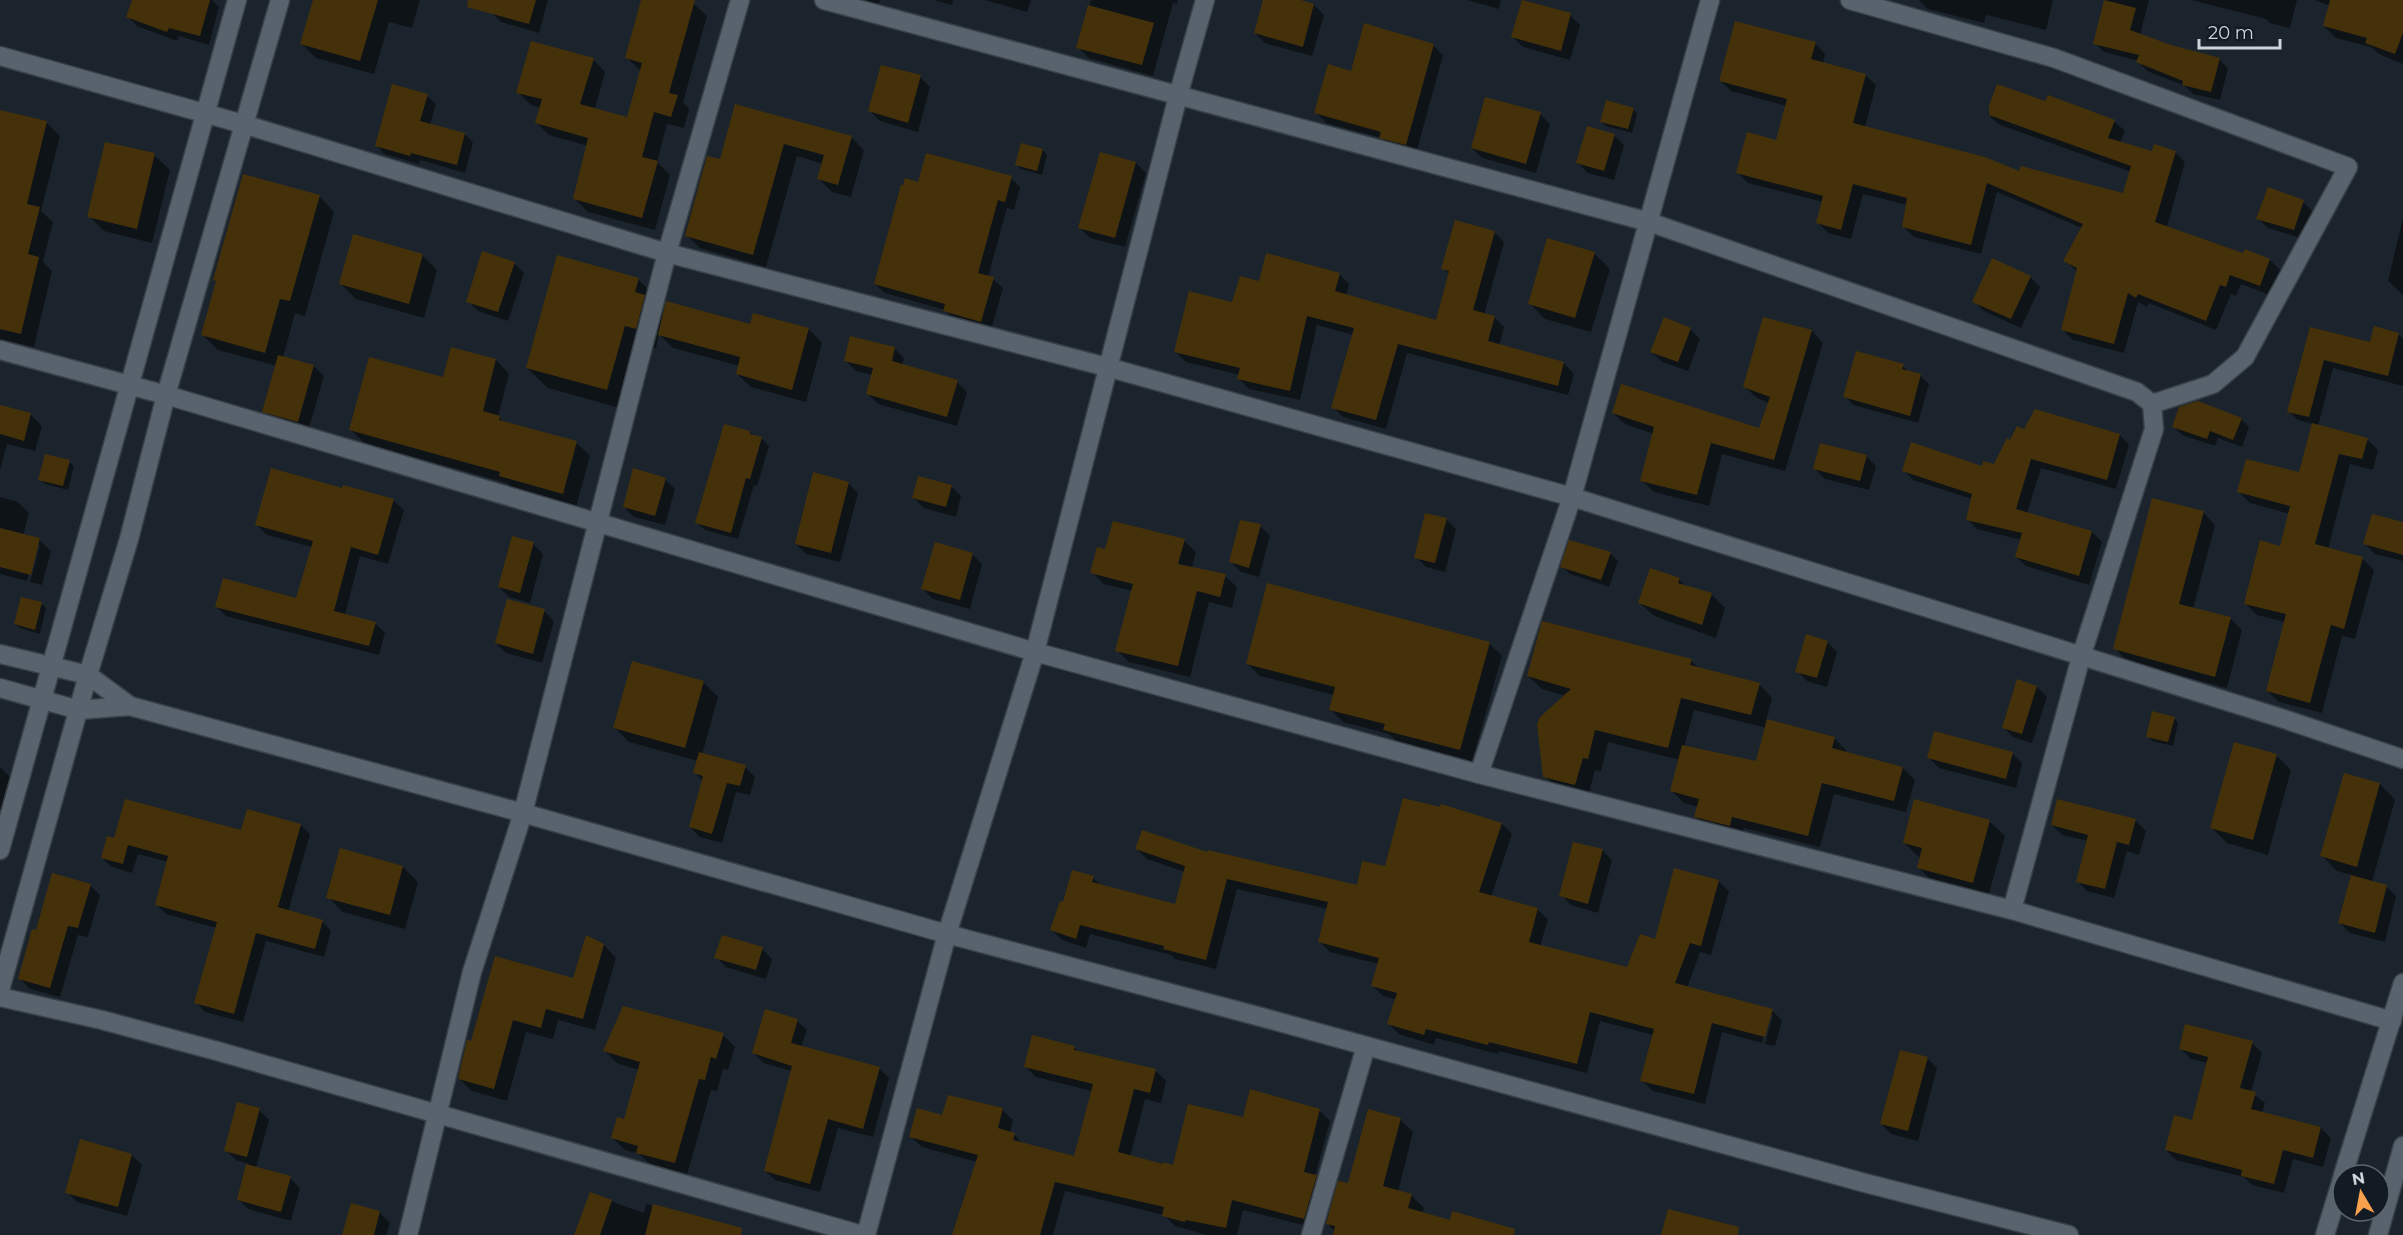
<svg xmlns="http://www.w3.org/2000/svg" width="2403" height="1235" viewBox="0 0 2403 1235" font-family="Montserrat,sans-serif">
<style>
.shadow{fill:#0007;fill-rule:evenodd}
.building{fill:#453109}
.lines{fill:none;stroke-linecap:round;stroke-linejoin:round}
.minor-casing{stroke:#394148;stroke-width:21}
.minor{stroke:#58636e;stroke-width:18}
</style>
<rect width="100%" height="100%" fill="#1b242d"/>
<!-- shadow -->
<path class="shadow" d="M134,0H212L219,7L209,45L179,36L177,41L137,26L127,16Z
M314,0H420L412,28L389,22L374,74L316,58L302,44Z
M494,0H548L539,33L501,22L491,12Z
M642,0H681L694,4L707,16L683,102L689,109L684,128L667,124L657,162L670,175L655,230L588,212L575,199L588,146L549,135L537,123L541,108L531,105L518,92L593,59L605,72L595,109L628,118L641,71L627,58Z
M842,0H880L877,9Z
M934,0H953L952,5Z
M985,0H1031L1027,12Z
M1091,0H1178L1177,4L1173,3L1153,76L1089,58L1078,47Z
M1264,0H1295L1314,5L1324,15L1312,56L1265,43L1255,33Z
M1467,0H1501L1499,9Z
M1919,0H2053L2046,30L1986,15L1984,23L1928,9Z
M2105,0H2149L2140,35L2171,47L2219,59L2228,68L2220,100L2193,94L2185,86L2147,71L2138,61L2104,52L2095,43Z
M2191,0H2297L2290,28L2270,23L2266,19Z
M2315,0H2403V64L2379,54L2371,47L2336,38L2324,26L2330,6Z
M1570,15L1580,25L1570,60L1523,47L1513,37Z
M1815,43L1825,54L1823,64L1865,75L1876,85L1865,127L2020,173L2124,195L2131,172L1998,124L1988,114L1998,86L2046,103L2114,121L2125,131L2120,143L2153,152H2175L2185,162L2167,227L2244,255L2270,260L2280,270L2270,295L2241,284L2236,296L2231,294L2216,330L2149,303L2147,307L2138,302L2124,353L2073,340L2062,329L2078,272L2065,261L2082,228L1997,192L1981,254L1914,237L1904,227L1907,205L1863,194L1851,239L1828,233L1818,223L1823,202L1748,183L1738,173L1777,142L1787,106L1731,91L1721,81Z
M1433,45L1443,55L1416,154L1391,147L1382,138L1326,123L1316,112L1352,72Z
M920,77L930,87L918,132L880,121L870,111Z
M427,96L436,104L430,125L465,134L473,143L465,173L420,160L419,164L385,154L376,145Z
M736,105L851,137L864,150L851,197L832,192L819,179L823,164L797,156L766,267L700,248L686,235L721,161Z
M1633,109L1637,114L1632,133L1606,126L1602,122Z
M0,111L46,122L60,136L41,211L53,222L43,262L52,271L34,347L0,339Z
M1540,114L1550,124L1536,173L1482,158L1472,148Z
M1614,135L1624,145L1614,180L1588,173L1578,163Z
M1043,150L1047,155L1042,175L1021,169L1017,165Z
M154,155L170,170L152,243L104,231L89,216Z
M1136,163L1146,173L1125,247L1090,238L1080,228Z
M1011,178L1020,187L1014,210L1007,208L988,277L993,279L1003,288L991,330L955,320L945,310L885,293L875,284L919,184Z
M319,196L334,212L305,316L295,313L283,358L314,366L324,376L308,431L274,421L264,411L277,366L218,350L203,335L217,283L214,280Z
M2303,202L2313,212L2304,239L2268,228L2258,218Z
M2403,218V295L2388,281Z
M1494,232L1504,242L1484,315L1494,317L1504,327L1499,346L1564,363L1574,374L1568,395L1407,353L1386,429L1343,417L1333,407L1353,335L1317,325L1300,400L1249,389L1239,379L1240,375L1186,362L1176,352L1260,282L1339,274L1349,284L1346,296L1437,322L1449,274L1443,268Z
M1594,253L1610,269L1591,332L1545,319L1529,303Z
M422,255L437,270L424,318L356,299L341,284Z
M514,263L524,273L508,321L478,311L468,301Z
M2030,277L2040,287L2021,328L1984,311L1974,301Z
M638,279L658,299L656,308L664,316L751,326L809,329L822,343L806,402L751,387L737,374L740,366L673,348L659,334L656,348L645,345L627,410L548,388L527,368Z
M1764,318L1812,331L1823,343L1785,471L1722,454L1709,506L1654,492L1642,481L1654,434L1625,424L1613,413L1760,430L1769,403L1757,398L1745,387Z
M1690,329L1700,339L1688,371L1662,362L1652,352Z
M2311,329L2371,344L2398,334L2403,339V386L2333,368L2318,426L2367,439L2378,450L2373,470L2350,464L2328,549L2362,558L2374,570L2355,639L2342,636L2322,713L2279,702L2267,691L2285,622L2257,615L2245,603L2281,547L2290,514L2250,503L2239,492L2300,474L2313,424L2298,420L2288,411Z
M894,348L904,358L902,366L957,382L967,392L957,426L878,404L868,394L873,375L856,371L846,361Z
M452,349L496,360L509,374L498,417L506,424L577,443L590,456L576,507L514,489L507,483L364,443L350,429L444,379Z
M1903,366L1910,373L1920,375L1929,384L1918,423L1853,405L1845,396Z
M0,407L31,415L42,426L35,451L7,444L0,471Z
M2241,419L2249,427L2242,447L2218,438L2215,446L2182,435L2174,427Z
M2024,431L2120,435L2129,445L2116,489L2041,468L2027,513L2092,532L2102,542L2089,585L2026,566L2016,557L2021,540L1977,529L1967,519L1972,499L1913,480L1904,470L1983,468L1995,466L2011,442Z
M750,432L754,436L761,438L769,446L757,486L754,485L738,539L705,530L697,523Z
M1866,456L1876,466L1869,490L1825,479L1815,469Z
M69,462L74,466L68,490L45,484L40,479Z
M665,479L675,489L665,525L634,517L624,507Z
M848,483L858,493L840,562L806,554L796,544Z
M951,486L961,496L956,517L924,508L914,498Z
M343,490L393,500L404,510L388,564L360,556L345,615L375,623L385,633L379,655L226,616L216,606L297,600L312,547L267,535L257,525Z
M0,497L18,502L29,513L23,536L39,540L51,551L42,585L30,582L40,545H37L27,581L0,574Z
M2203,512L2215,525L2193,609L2230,618L2242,630L2227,688L2127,661L2115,648Z
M1446,519L1456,529L1445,572L1426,567L1416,557Z
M2403,523V561L2375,554L2365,544Z
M1260,526L1270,536L1259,577L1241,572L1231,562Z
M1184,541L1196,552L1192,568L1225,576L1237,587L1232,608L1209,602L1190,677L1129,662L1117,650L1133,591L1104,584L1092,572L1106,550Z
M533,544L543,554L530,603L509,597L499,587Z
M1610,553L1618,561L1609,587L1570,574L1562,566Z
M972,554L982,564L970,609L933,599L923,589Z
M1679,579L1687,587L1711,594L1725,608L1716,638L1654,616L1640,603Z
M42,604L46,608L40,634L20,628L15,624Z
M544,611L554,621L542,663L506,653L496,643Z
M1827,642L1837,652L1827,687L1807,681L1797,671Z
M1489,643L1502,656L1472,761L1398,742L1389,734L1343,722L1331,710L1334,695L1260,676L1248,664Z
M1691,661L1700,669L1759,684L1772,698L1766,721L1834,738L1846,750V753L1903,768L1915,780L1906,812L1834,794L1820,847L1744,828L1742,838L1708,829L1696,817L1698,807L1684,803L1672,791L1680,760L1608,742L1601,771L1595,770L1588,797L1558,789L1545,776L1566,696L1542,689L1528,676ZM1694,710L1766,728L1757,763L1684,747Z
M2018,681L2037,687L2047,697L2032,743L2013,737L2003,727Z
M703,682L718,697L702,755L745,767L755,777L750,795L736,792L722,843L700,837L690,827L703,781L695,773L698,761L629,742L614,727Z
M2174,718L2178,723L2173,746L2152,741L2148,736Z
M2012,753L2022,763L2016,788L1939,768L1929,758Z
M2276,755L2291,770L2268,855L2227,843L2212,828Z
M0,767L11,778L0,820Z
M2345,775L2380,784L2395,800L2372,882L2386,886L2396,896L2385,942L2350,933L2340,923L2352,875L2337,871L2322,856Z
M1989,821L2005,836L1988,897L1934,883L1918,867L1920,858L1904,843Z
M2136,821L2146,831L2139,855L2127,851L2114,898L2087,891L2077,881L2088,841L2062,835L2052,825Z
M1502,824L1512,834L1491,897L1537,909L1548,919L1540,947L1628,969L1718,881L1729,891L1711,955L1700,952L1687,988L1772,1010L1782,1021L1775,1046L1765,1044L1773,1015H1769L1762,1043L1722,1032L1705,1104L1653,1091L1642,1081L1653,1035L1600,1021L1587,1073L1499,1051L1498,1054L1436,1038L1434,1045L1399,1034L1389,1024L1397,1000L1383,996L1373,986L1379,964L1330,952L1320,942L1328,909L1237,889L1216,969L1175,959L1171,955L1090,934L1086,948L1062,940L1052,930L1064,904L1093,878L1102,886L1176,906L1185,872L1147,859L1137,849L1208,854L1359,887L1386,868Z
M301,825L310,834L288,912L322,921L331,931L324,957L266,941L243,1022L205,1012L196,1002L216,928L166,914L156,904L168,862L138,854L132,873L112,867L102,858L115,840L242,832Z
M1602,850L1612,860L1598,913L1571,905L1561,895Z
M403,867L418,882L405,929L343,912L328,897Z
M90,885L100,895L88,937L78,935L60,997L30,989L20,979L37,932Z
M604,945L616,958L595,1030L558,1020L553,1039L526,1032L507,1101L472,1091L459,1079L472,1043L574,980Z
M762,949L772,959L766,979L726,967L716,957Z
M797,1021L807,1030L801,1047L879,1068L889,1078L873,1137L838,1128L820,1192L775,1180L765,1171L792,1071L763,1063L754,1053Z
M723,1035L735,1047L728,1070L723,1069L717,1091L711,1090L687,1175L650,1164L639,1154L625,1150L613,1138L625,1121L639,1070L617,1063L605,1051Z
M2252,1043L2262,1053L2251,1092L2265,1103L2262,1113L2321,1128L2331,1138L2323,1167L2293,1159L2284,1193L2252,1185L2244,1177L2176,1160L2166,1150L2193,1122L2208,1063L2191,1059L2181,1049Z
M1074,1047L1079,1052L1155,1070L1166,1081L1161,1103L1145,1099L1130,1157L1174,1166L1244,1119L1319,1110L1330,1121L1315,1176L1327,1187L1315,1228L1243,1210L1237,1235H1207L1175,1226L1164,1215L1065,1191L1053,1235H954L977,1162L922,1147L911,1137L943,1116L1002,1110L1013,1120L1010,1133L1014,1134L1024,1145L1075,1158L1092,1091L1036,1077L1025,1066Z
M1927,1058L1937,1068L1918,1141L1891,1134L1881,1124Z
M259,1110L269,1120L256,1168L290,1178L300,1188L291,1221L248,1209L238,1199L248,1164L236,1160L226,1150Z
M1400,1119L1413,1132L1398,1192L1411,1195L1424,1208L1422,1213L1492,1235H1333L1334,1231L1328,1224L1349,1185Z
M132,1155L142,1165L127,1216L77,1202L67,1192Z
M590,1194L644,1213L646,1204L707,1220L718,1235H576Z
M352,1205L380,1213L390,1223L386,1235H344Z"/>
<!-- building -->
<path class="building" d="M132,0H210L200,36L169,28L167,32L126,17Z
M313,0H378L360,61L300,44Z
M468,0H536L529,24L467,7Z
M641,0H695L669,93L678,95L671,117L654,112L642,157L658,161L642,218L573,199L588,138L535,123L542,99L516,93L531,41L594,58L580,104L627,117L642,63L625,58Z
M1263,0H1301L1314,4L1303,47L1254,33Z
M1522,0L1571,13L1561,51L1511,37Z
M2104,0L2136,8L2130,30L2171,45L2220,58L2211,92L2182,85L2183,81L2136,62L2139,55L2093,44Z
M2330,0H2403V33L2395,54L2365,43L2367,38L2323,26Z
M1088,5L1154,23L1142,65L1076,48Z
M1735,21L1816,42L1811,59L1866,74L1853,123L1985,157L2019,171L2021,166L2123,193L2131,166L1989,115V106L1997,84L2045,101L2048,95L2115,120L2108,138L2152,151L2154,144L2176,151L2155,222L2243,253L2245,249L2270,259L2260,286L2230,275L2226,287L2220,285L2206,321L2138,294L2136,298L2128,293L2114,344L2061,330L2077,268L2063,261L2083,224L1987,183L1971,245L1902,227L1907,198L1853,184L1841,230L1816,223L1823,196L1736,173L1747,132L1776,140L1787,99L1719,81Z
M1364,23L1434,44L1406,145L1379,138L1381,132L1314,113L1328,64L1351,71Z
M881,65L921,75L908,123L868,111Z
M392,84L428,94L420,121L465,133L457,165L411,153L410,156L375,146Z
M1485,97L1541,112L1526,164L1471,148Z
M1606,100L1634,108L1628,129L1600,122Z
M735,104L852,136L838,185L817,179L824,155L784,144L753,255L685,236L707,156L720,159Z
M0,110L47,121L27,204L40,207L28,254L39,257L21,334L0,329Z
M1587,126L1615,134L1604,171L1576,163Z
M105,142L155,153L137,229L87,217Z
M1021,143L1043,149L1037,171L1015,165Z
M1100,152L1136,162L1115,238L1078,228Z
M926,153L1012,176L1005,202L998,200L978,273L994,277L981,322L943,311L945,304L874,284L901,185H903L905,178L918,182Z
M243,174L320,195L290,301L280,299L265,353L201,335L216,281L213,280Z
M2268,187L2304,200L2294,230L2256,219Z
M1455,220L1495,231L1473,310L1495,316L1488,341L1564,362L1558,386L1398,344L1376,420L1331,408L1354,328L1307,316L1290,391L1237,379L1240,368L1174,352L1189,291L1232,302L1240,276L1259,281L1266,253L1340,273L1335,291L1436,320L1449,271L1441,269Z
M353,234L423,254L409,304L339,284Z
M1547,238L1595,252L1575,318L1528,304Z
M482,251L515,262L498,312L466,302Z
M557,255L639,278L635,292L645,295L636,329L625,326L607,390L526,368Z
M1992,258L2031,276L2011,319L1972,302Z
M666,301L750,324L753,313L809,328L792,390L736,374L740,357L658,335Z
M1664,317L1691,328L1678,362L1650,352Z
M1763,317L1812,330L1774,460L1711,443L1697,495L1640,481L1654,427L1612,413L1621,384L1759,428L1770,397L1743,387Z
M2374,326L2399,333L2388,376L2324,360L2309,417L2287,412L2310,327L2370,342Z
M850,336L895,347L892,361L958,380L947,417L866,394L873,368L844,361Z
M451,347L496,359L483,411L500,416L499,420L577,441L563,494L499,476L500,472L349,430L369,357L443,377Z
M1856,351L1904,364L1902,369L1921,374L1910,416L1843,397Z
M278,355L314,365L298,422L262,412Z
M2198,401L2242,418L2233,440L2210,431L2207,439L2172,427L2179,407Z
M0,405L31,413L24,441L0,434Z
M2035,409L2120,434L2107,480L2031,459L2016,509L2092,531L2079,576L2015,557L2022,533L1966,520L1972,494L1902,471L1911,442L1982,466L1983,461L1994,464L2007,438L2010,440L2017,426L2024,429Z
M2312,423L2368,438L2362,459L2339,454L2315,544L2363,557L2344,629L2331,625L2310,703L2266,691L2286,614L2244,604L2260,540L2280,546L2290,506L2237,492L2246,459L2299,472Z
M724,424L750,431V434L762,437L750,479L746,478L731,533L695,523Z
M1820,443L1867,455L1860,481L1813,469Z
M45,454L70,460L63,486L38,480Z
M271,468L342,488L343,485L394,499L378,555L351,547L334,611L376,622L369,646L215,607L223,578L296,598L313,541L255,525Z
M633,468L666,478L655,516L623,507Z
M813,472L849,482L831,553L795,544Z
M918,476L952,485L946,507L912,498Z
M2152,498L2204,511L2179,604L2231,617L2215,677L2113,649Z
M1425,513L1447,518L1435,563L1414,558Z
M2372,514L2403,522V555L2363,544Z
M1240,520L1261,524L1249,568L1229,562Z
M1113,521L1185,539L1178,564L1226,574L1220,597L1197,591L1178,666L1115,651L1133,584L1090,573L1097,547L1105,549Z
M0,528L40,538L31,575L0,567Z
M512,536L534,542L520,593L498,587Z
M1569,540L1611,552L1601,580L1560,567Z
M935,542L973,553L960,600L921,589Z
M1650,568L1680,578L1678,583L1712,593L1702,625L1638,603Z
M1267,583L1490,642L1460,750L1383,730L1385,724L1329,710L1335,687L1246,664Z
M21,597L42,602L35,630L14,624Z
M507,599L545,609L533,654L495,643Z
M1542,621L1692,659L1690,665L1760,683L1751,715L1681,698L1668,748L1595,730L1588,759L1583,758L1575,785L1543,777L1537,724L1540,717L1571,689L1527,676Z
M1806,634L1828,641L1817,678L1795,672Z
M632,661L704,681L685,748L613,728Z
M2017,679L2037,686L2022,734L2002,728Z
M2152,711L2175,717L2168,742L2146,737Z
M1767,719L1835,737L1832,748L1903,767L1894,801L1822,783L1808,836L1732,817L1730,826L1694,817L1699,799L1670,791L1682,745L1756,761Z
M1934,731L2013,752L2006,779L1927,758Z
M2234,742L2277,754L2253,840L2210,828Z
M699,752L746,765L740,786L727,783L712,834L689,827L703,776L693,773Z
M2344,773L2380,783L2357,867L2320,856Z
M1403,798L1440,807L1441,804L1502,823L1479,892L1538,908L1529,942L1627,967L1640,934L1655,939L1674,868L1719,880L1701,946L1690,943L1675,983L1773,1009L1765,1037L1712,1023L1694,1094L1640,1081L1654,1029L1590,1012L1577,1064L1489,1042L1488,1045L1426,1029L1424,1035L1387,1024L1397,993L1371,986L1379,958L1318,942L1328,902L1227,879L1206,960L1163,949L1164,946L1080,925L1076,939L1050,930L1060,901L1063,902L1072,870L1094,876L1092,882L1175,904L1185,866L1135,849L1142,830L1207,852L1208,850L1357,885L1362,861L1385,866Z
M125,799L241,830L247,809L301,824L278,907L323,920L315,949L256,933L234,1014L194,1003L217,922L155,905L168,856L128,845L123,864L101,858L107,836L114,838Z
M1914,799L1990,820L1973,883L1917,868L1922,848L1903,843Z
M2057,799L2136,819L2129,845L2117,842L2105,889L2076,882L2088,835L2051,825Z
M1573,842L1603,849L1588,904L1559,896Z
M340,848L403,866L390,915L326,898Z
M52,873L91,884L78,928L68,926L50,988L18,979L32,929L36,930Z
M2351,875L2387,885L2375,933L2338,923Z
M586,935L604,944L583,1019L546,1009L541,1028L513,1020L494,1089L458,1079L467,1040L471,1041L495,956L573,978Z
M722,935L763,947L756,970L714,958Z
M623,1006L724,1033L716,1059L711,1057L705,1080L699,1079L675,1163L636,1153L638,1146L611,1138L617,1117L624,1119L640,1062L603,1051Z
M765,1009L798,1019L791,1043L880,1067L863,1129L828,1119L810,1184L764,1171L792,1066L752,1053Z
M2185,1024L2253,1041L2240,1088L2256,1092L2251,1109L2321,1127L2313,1158L2283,1150L2274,1184L2241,1176L2242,1170L2165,1150L2174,1115L2192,1120L2208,1057L2179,1049Z
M1032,1035L1075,1046L1074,1050L1156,1069L1150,1093L1134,1089L1118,1152L1163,1164V1162L1173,1165L1188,1104L1243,1117L1250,1089L1320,1109L1304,1172L1317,1175L1304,1219L1232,1200L1226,1228L1186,1220L1185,1222L1162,1216L1164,1207L1055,1182L1040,1235H952L978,1155L909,1137L917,1108L942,1115L948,1095L1003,1108L998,1128L1015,1133L1013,1140L1074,1156L1093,1084L1024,1067Z
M1900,1050L1928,1057L1908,1131L1880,1124Z
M237,1102L260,1108L247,1157L224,1151Z
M1368,1109L1401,1118L1383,1186L1412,1194L1408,1208L1450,1220L1452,1211L1515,1229L1514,1235H1333L1335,1226L1326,1224L1338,1181L1348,1183Z
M80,1139L132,1154L118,1207L65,1193Z
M246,1164L291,1176L281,1212L237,1200Z
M590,1192L612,1200L600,1235H574Z
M351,1203L380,1211L374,1235H342Z
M653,1204L742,1228L741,1235H645Z
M1668,1209L1739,1227L1738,1235H1661Z"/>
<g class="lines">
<defs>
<path id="minor" d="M824,0L1649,222L2137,392L2152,404L2154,429L2081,657L2012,910
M1850,0L2054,58L2348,167L2245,357L2213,384L2152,404
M0,56L243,124L667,253L1107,367L1572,497L2284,719L2403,759
M0,350L166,395L1035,652L1479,774L2012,910L2392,1021
M0,654L88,675L130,706L523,813L947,934L1261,1017L1865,1183L2069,1235
M0,688L79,710L130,706
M1479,774L1572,497L1710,0
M0,850L237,0
M0,990L88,675L129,539L166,395L280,0
M0,997L102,1020L217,1051L862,1235
M2343,1175L2403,983
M408,1235L472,972L523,813L667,253L740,0
M866,1235L947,934L1035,652L1178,96L1205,0
M1311,1235L1366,1046
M2325,1235L2343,1176
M2378,1235L2403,1146"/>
</defs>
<!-- minor casing -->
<use href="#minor" class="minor-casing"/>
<!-- minor -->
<use href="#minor" class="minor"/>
</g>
<!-- north arrow -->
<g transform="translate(2361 1193) rotate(350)"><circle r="28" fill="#121b23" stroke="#5d656c" stroke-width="1.5"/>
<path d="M0-4.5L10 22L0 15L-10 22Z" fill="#f8a04b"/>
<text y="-9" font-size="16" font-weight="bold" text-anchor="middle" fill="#ced4da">N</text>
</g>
<!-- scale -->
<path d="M2199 39v9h81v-9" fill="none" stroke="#ced4da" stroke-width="3"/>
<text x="2208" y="39" font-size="18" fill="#ced4da" stroke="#121b23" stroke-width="4.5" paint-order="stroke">20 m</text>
</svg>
